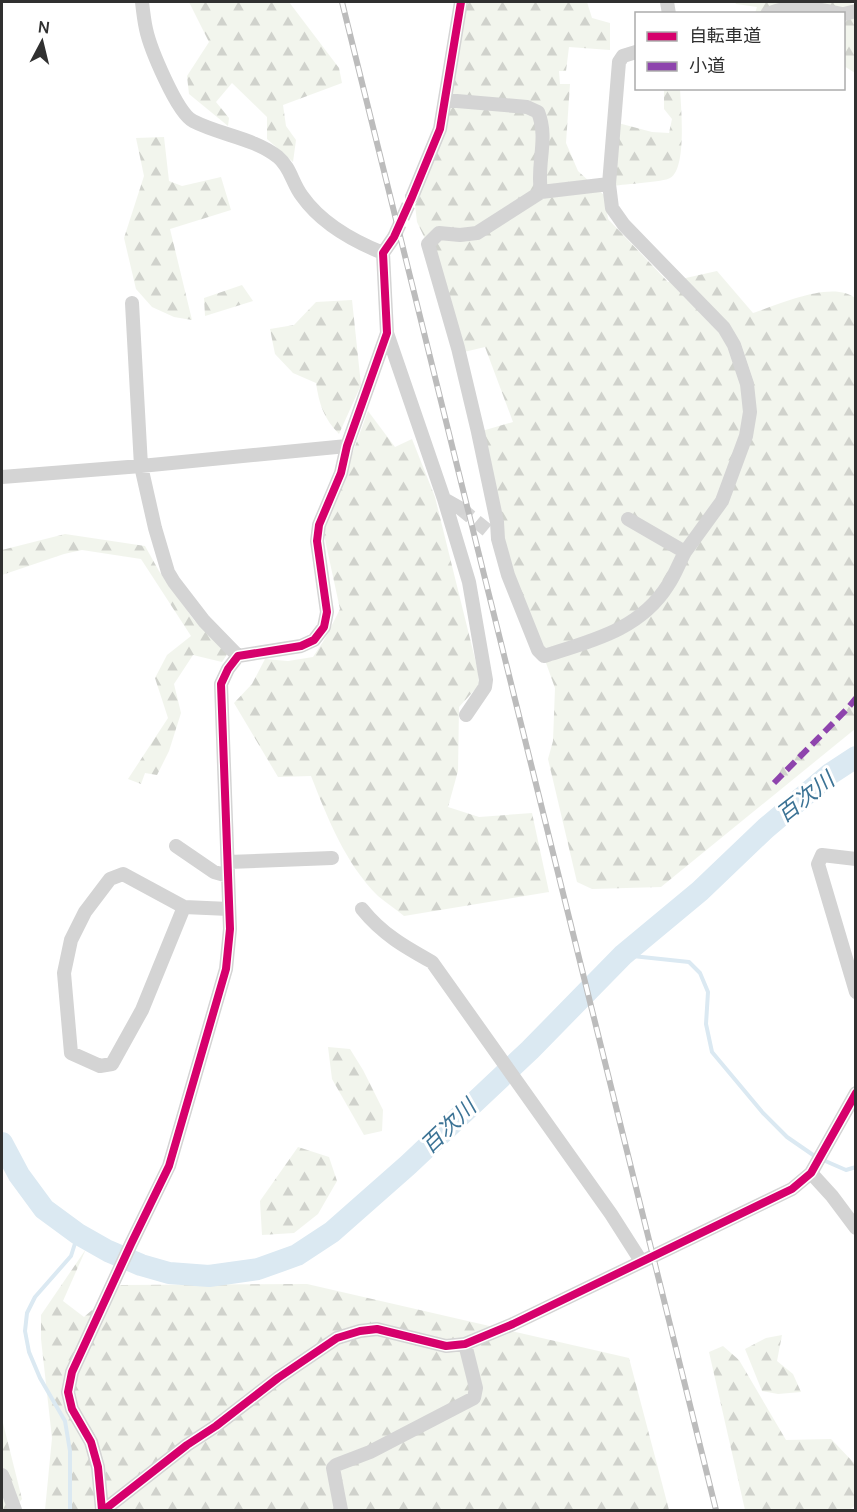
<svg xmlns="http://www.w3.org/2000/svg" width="857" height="1512" viewBox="0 0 857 1512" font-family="Manrope,'Noto Sans JP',sans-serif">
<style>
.forest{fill:url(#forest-firs)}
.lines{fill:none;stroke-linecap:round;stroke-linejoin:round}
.stream{stroke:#dbe9f2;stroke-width:4}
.river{stroke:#dbe9f2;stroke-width:22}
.minor-tunnel{stroke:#d6d6d6;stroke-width:14;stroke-dasharray:14 7;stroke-linecap:butt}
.minor{stroke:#d4d4d4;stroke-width:14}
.rail-casing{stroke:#bcbcbc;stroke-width:6}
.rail{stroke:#fff;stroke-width:4;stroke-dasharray:11;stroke-linecap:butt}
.quiet{stroke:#8e44ad;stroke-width:6;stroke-dasharray:12 6;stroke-linecap:butt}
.cycleway-casing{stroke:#fff;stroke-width:11}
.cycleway{stroke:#d6006c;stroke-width:8}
.labels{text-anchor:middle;stroke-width:6;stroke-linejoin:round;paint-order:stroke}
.water-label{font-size:22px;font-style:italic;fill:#3c7395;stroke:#fff}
</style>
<defs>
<pattern id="forest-firs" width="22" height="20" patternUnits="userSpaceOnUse" patternTransform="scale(1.5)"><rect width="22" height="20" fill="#f2f5ed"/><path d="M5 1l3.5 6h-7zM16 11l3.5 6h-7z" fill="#d0d2cc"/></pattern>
</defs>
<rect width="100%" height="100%" fill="#fff"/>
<!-- forest -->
<path class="forest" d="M189,2H289L339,68L342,83L283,105L286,126L296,140L293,162L267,139V117L232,83L216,102L229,118L228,126L189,94L187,76L209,42Z
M465,2H587L592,18L610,23V50L569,47L566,71H559L560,84H570L566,143L578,171L605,196L608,219L668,282L717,271L753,313C778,305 834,279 856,299L855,729L661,887L592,889L577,882L548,759L553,741L555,688L504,546L482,431L513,422L485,347L464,352L444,279L417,222L415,205L445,133Z
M735,2H848L855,5V73L844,66V14L755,13L757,7L736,4Z
M664,89H680C681,107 687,169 670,178C664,182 624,184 614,186L618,123L652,132L669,133L672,119L664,109Z
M164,137L169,181L182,186L221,177L231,210L170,229L192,320L174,317L152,307L136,289L124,238L144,176L136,138Z
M242,285L253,301L205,316L204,298Z
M352,300L361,385L339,434C324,419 319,404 316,383L293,373L275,354L270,329L294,325L316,302Z
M368,411L395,447L412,439L435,497L478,671L479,685L459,707L458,771L448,807L479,817L532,813L549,892L404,916C396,909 386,903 378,896C345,863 328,819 311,776L278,777L234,703L252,684L265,659L288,661L313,657L326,637L340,609L324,535L326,525Z
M65,534L145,546L159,571L194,620L228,653L222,662L193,655L174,684L181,713L169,751L157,775L145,773L141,784L128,779L168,718L155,678L167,655L191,636L141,559L82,550L64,554L2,575V550Z
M328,1047L350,1049L363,1070L383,1110L382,1131L364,1135L332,1079Z
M298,1147L329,1157L337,1181L318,1214L294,1233L262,1235L260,1201Z
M86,1249L63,1301L84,1317L121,1285L307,1284L629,1358L669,1510H45L52,1438L41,1339V1315Z
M782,1335L777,1361L793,1374L801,1392L778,1394L762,1391L745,1349L766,1338Z
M723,1346L739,1360L786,1440L831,1439L855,1464V1505L850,1510H745L709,1352Z
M2,1419L22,1499L13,1510H2Z"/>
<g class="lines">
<!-- stream -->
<path class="stream" d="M623,955L689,962L700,973L708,992L706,1024L712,1052L763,1113L787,1137L816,1157
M823,1160L846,1170L856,1167
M70,1510V1451L65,1421L40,1378L29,1352L25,1331L27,1313L35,1297L71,1256L78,1234"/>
<!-- river -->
<path class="river" d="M2,1143L19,1175L44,1209L78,1234L108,1251L141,1265L169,1273L209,1276L258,1269L297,1255L332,1232L408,1165L530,1050L623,955L700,891L766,828L830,774L856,757"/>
<!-- minor-tunnel -->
<path class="minor-tunnel" d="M394,237L412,197
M460,508L488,531"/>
<!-- minor -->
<path class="minor" d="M142,2C143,11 144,20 146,29C150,48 177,113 193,121C220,135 254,138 278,157C291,168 292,183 302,196C321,223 353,241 383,253
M667,2L669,14
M767,14C795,3 813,8 842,14
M844,14L856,11
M445,100L527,107L538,112C549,139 536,165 541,192L609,184L619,62L623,56L636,52
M609,184L612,208L624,225L724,328L734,345L747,384L750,412L746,436L722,501L685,552L628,519
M541,192L477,233L460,235L439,233L428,244L458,348L478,432L497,522L498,539L508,575L538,650L544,656C591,641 640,630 668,585C675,575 679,563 685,552
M412,197L440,129L461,2
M132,303L141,466L155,528L168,572L174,582L204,621L238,656
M387,333L444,499L460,508
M2,477L141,466L347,446
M444,499L469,582L486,680L485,687L466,715
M176,846L214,872L228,876
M856,859L822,855L818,864L856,992
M228,862L332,858
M184,907L123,874L110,879L85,912L71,940L64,973L71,1053L100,1066L112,1064L142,1010L184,907L229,909
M362,909C382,934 405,947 432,962L611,1214L641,1261
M811,1173L832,1196L856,1228
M2,1475L15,1510
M102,1510L98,1467L91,1442L72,1409L68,1392L72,1372L131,1244L169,1166L226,969L230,929L221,684L228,669L238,656L301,646L314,640L324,627L327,612L317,541L319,525L341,473L347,446L387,333L383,253L394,237
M104,1510L187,1445L216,1426L278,1378L337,1338L360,1331L377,1329L446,1346L465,1344L513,1324L792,1189L811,1173L856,1093
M341,1510L333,1468L336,1465L370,1452L474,1398L476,1388L465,1344"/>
<defs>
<path id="rail" d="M342,2L716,1510"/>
</defs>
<!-- rail casing -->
<use href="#rail" class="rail-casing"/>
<!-- rail -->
<use href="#rail" class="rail"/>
<!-- quiet -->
<path class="quiet" d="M774,783L848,708L856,698"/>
<defs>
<path id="cycleway" d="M102,1510L98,1467L91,1442L72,1409L68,1392L72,1372L131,1244L169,1166L226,969L230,929L221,684L228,669L238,656L301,646L314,640L324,627L327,612L317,541L319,525L341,473L347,446L387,333L383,253L394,237L412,197L440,129L461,2
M104,1510L187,1445L216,1426L278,1378L337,1338L360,1331L377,1329L446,1346L465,1344L513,1324L792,1189L811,1173L856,1093"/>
</defs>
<!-- cycleway casing -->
<use href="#cycleway" class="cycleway-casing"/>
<!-- cycleway -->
<use href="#cycleway" class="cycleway"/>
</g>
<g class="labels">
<!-- water labels -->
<g class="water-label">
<text transform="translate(805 797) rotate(-38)" y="8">百次川</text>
<text transform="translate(448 1126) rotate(-44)" y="8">百次川</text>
</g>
</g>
<!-- border -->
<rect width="857" height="1512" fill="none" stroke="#303030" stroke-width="6"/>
<!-- legend -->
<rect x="635" y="12" width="210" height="78" fill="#ffffff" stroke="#acacac" stroke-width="1.5"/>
<rect x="647" y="32" width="30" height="9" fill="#d6006c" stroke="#acacac" stroke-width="1.5"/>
<text x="689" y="42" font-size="18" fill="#303030">自転車道</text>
<rect x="647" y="62" width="30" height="9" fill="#8e44ad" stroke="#acacac" stroke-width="1.5"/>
<text x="689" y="72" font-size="18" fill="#303030">小道</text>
<!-- north arrow -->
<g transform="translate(42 42) rotate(7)" stroke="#ffffff" stroke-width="4.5" paint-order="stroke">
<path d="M0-4.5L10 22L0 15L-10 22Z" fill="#303030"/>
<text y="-9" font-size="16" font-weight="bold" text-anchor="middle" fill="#303030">N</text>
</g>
</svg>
